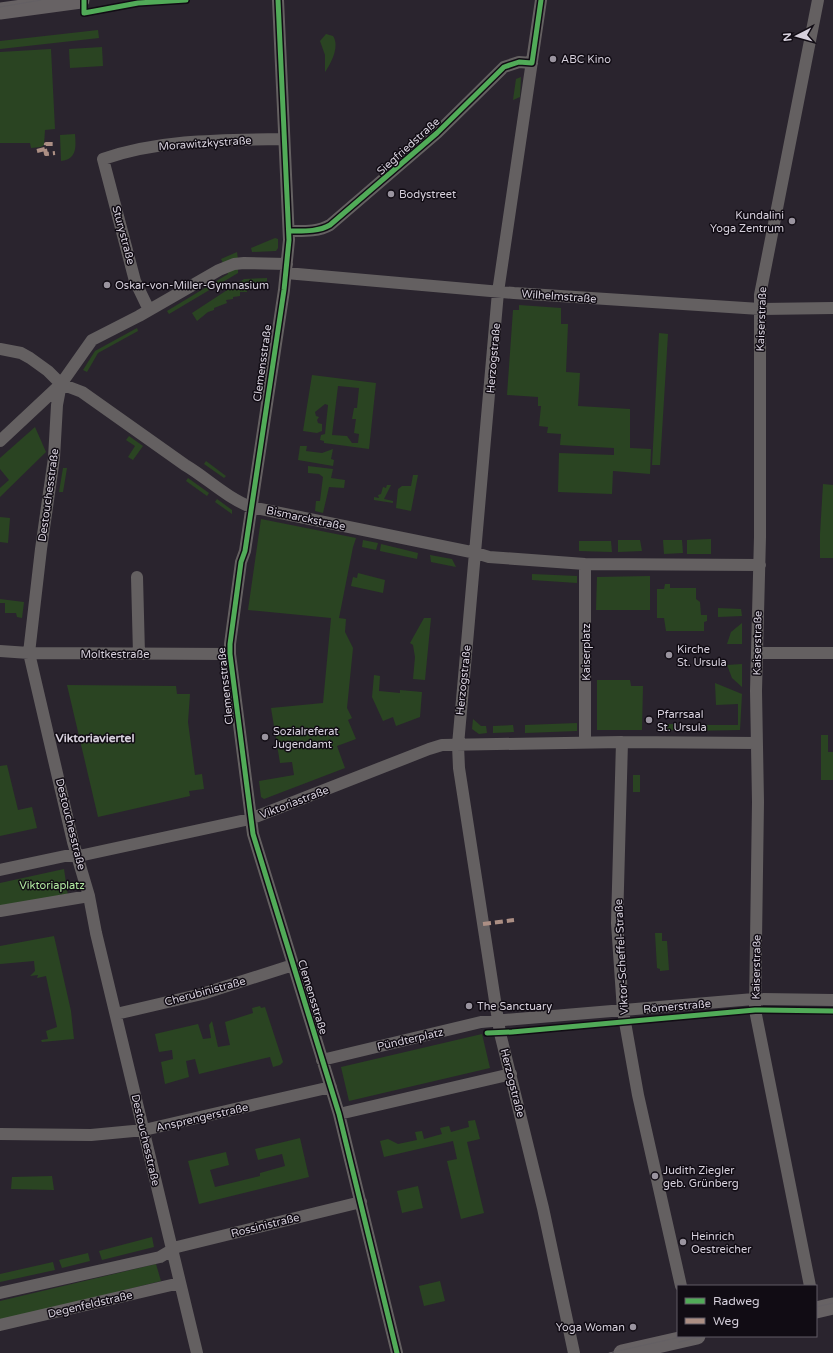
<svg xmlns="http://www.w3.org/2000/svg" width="833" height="1353" viewBox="0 0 833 1353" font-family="'Varela Round',sans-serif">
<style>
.green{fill:#2a4422;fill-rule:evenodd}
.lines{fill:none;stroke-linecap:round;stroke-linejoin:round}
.street{stroke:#646061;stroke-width:12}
.secondary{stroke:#676264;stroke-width:17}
.tram{stroke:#646064;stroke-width:1}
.quiet{stroke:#ac8f84;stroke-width:4;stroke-dasharray:8 4;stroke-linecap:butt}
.cycleway-casing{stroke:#110c14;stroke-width:8}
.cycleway{stroke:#51ab58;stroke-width:5}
.poi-dot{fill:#9a949f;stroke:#110c14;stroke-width:1.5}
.labels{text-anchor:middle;stroke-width:3;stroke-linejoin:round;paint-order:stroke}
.poi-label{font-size:11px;fill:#d6d0dc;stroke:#110c14;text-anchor:start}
.street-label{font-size:11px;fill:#d6d0dc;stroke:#110c14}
.park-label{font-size:11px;fill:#b1e9a0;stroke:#110c14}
.neighbourhood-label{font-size:12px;font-weight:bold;fill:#d6d0dc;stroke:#110c14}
</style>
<rect width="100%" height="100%" fill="#2a242e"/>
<!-- green -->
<path class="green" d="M98,30L99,38L0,49V41Z
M326,34L333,36C340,46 331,64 325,72V55L320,41Z
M102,47L103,66L70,68L69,49Z
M51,49L55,129L45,130L44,145L41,147L31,148L30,143H0V52Z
M521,77L520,97L513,100L516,79Z
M75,134C76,147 77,159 61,161L60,135Z
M275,238L278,239V248L276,251L252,252L251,248Z
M237,252L238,259L223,263L221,259Z
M238,267V273L169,314L167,311L228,274L227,271Z
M267,278V286L248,283L247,292H240V296L233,297V299L226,300L227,303L214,308V310L208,312L197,321L192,313L244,279Z
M519,305L561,308V324H568L566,372L580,373L578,406L630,409V448L651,449L650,474L613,471L612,494L558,492L559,453L614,455V448L560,445L561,434L547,433L548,427L539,426L541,406H538V397L507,395L513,310H519Z
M137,328L138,331L98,353L87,372L83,370L95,351Z
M659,333L668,334L660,465H652Z
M312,375L376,383L369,449L324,443V441L320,440L321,435L325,434L328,405L325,404L315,412L316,416L319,417L317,420L318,423L322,424V431L317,433L303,431ZM338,386L359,388L357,408H354L352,419H356L354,433L359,434L358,443H352L347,436L332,435Z
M35,427L46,452L0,497V488L9,480L0,469V458Z
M129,436L143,446L133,460L128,457L135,446L126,440Z
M300,446H307L306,451L322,453L333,449L331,459L334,460L333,466L298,460Z
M206,461L226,476L224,478L204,464Z
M308,466L333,469L331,478L345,480L344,488L329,487L323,513L315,511L316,501H320L323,477L319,474L308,473Z
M63,468H67L63,492H59Z
M413,475H418L411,511L396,508L398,489L402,486H411Z
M188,478L209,493L207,496L186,481Z
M823,484L833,485V558H820V534Z
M387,485H391L384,499L393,501V503L374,500V497L379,498L378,495L381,494L383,487L386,488Z
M217,499L232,510V514L215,502Z
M0,517L10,518L8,543L0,542Z
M261,519L356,538L353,547L339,618L346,619L345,632L353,648L347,708L352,718L348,720L356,739L337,746L345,768L264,799L261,797L259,781L294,775L292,762L280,763L271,708L323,703L331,618L248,610Z
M711,539V554H687V540Z
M363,540L378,543L376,550L362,547Z
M618,540H640L642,551L618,552Z
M663,540H682L683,553L664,554Z
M579,541H611L612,552L579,551Z
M381,544L418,553L417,559L380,551Z
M430,555L452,559L456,567L431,562Z
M358,573L385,580L383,593L351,586L353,577L357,578Z
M532,574L577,576V583L532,580Z
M650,576V610H596L597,577Z
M665,584H670V588H696V599L700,602L701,615H707V621L704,622V631H666L664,618H657V589H664Z
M0,599L24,602L22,618L17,617L16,613H5V603H0Z
M718,608L741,609L742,616L718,617Z
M424,618H431L425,680L413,679L415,657L413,645L410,643Z
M742,623V644H727L731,632Z
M742,664V687L732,678L727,665Z
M374,675L380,676L379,691L400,693V690L422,692L420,717L396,726L393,717L383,721L372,697Z
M597,680H630L631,686H643L642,730H597Z
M715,683L742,694L740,730L686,731L685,725H738V704L716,705Z
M67,685L176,686L177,694H190L188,722L195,775L202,774L204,789L189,791L190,796L98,817Z
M473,719L481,726H486L487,733L479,734L472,729Z
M577,723V731L525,733V725Z
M659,724H677L676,730L660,731Z
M513,725L514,732L493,733V726Z
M821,735H828V752H833V780H821Z
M7,765L18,810L32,807L37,828L0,836V766Z
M633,775H640V792H633Z
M64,869L68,896L0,908V883Z
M655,933H662V941H667L669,970L660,971V969L657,968Z
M54,936L71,1011L74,1039L42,1042L41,1040L48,1039L46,1031L57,1027L46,976L37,978L38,975L30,976L35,971L34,961L0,964V946Z
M260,1006L261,1008L265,1007L283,1062L280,1065L273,1067L270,1057L199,1074L195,1059L186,1061L189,1077L165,1084L161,1062L173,1059L172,1050L159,1052L155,1034L198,1024L203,1039L211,1038L209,1025L212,1021L218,1047L230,1045L225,1022L253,1013L252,1008Z
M482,1034L490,1068L349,1101L341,1067Z
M475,1120L480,1139L467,1142L484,1213L461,1219L447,1161L457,1159L453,1141L384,1157L380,1141L388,1139L398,1144L417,1140L415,1132L422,1131L424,1139L442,1134L440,1128L449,1126L451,1132L469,1127L468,1121Z
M300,1138L309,1177L199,1204L188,1161L226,1152L229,1165L210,1170L215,1187L260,1176V1173L285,1166L282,1154L258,1160L255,1149Z
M52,1176L54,1190L11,1189L12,1177Z
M418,1186L423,1208L402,1213L397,1191Z
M152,1237L154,1247L102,1260L99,1251Z
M88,1253L90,1261L62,1268L59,1260Z
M53,1262L55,1270L0,1282V1274Z
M156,1264L161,1281L0,1321V1301Z
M440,1281L445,1301L424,1306L419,1286Z"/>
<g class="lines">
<!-- street -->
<path class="street" d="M278,0L289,240L284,290L245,551L241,562L230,644V654L253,834L339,1114L397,1353
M541,0L498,292L458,745L459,768L500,1033L543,1208L574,1353
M289,231C303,231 318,232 330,225L437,133L504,67L519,62L532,63
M286,273L514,293L760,309L833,308
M149,310L135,281L103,159C161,139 223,140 284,139
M0,349L21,353L30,358L48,371L61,384L82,392L185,465C207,478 227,498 251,507L476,553L489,557L585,564L760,565
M61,384L57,405L54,458L41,549L29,653L73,842L89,896L96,933L197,1353
M0,441L61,384L92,340L139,316L219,270L234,264L244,263L287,264
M585,564V743
M137,577L139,654
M0,651L29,653L230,654
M757,653H833
M622,742L617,923L623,1011L638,1095L681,1286
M0,870L65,856H79L250,819L429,749L442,745L622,742L757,743
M0,911L89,896
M116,1014L202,994L293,965
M322,1060L481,1022L754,999L833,1000
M339,1114L511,1074
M0,1134L91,1135L144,1130L331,1087
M810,1286L755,1010L758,802L756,691L760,537V295L818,0
M0,1293L160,1257L177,1247L361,1202
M0,1325L180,1283"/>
<!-- secondary -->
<path class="secondary" d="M0,11L81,0
M816,1310L833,1306
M622,1353L697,1336"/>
<!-- tram -->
<path class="tram" d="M0,7L41,0
M816,1307L833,1303
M679,1342L703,1336
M609,1353L685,1336"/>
<!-- quiet -->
<path class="quiet" d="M45,149L46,154L55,153
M37,151L45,149L46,144H56
M483,924L514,920"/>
<defs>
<path id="cycleway" d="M84,0V13L138,3L186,0
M278,0L289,240L284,290L245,551L241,562L230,644V654L253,834L339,1114L397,1353
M289,231C303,231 318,232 330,225L437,133L504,67L519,62L532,63L541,0
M487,1033L512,1032L755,1010L833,1011"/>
</defs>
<!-- cycleway casing -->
<use href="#cycleway" class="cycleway-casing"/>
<!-- cycleway -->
<use href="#cycleway" class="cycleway"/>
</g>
<!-- markers -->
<g class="poi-dot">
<circle cx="553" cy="59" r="4"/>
<circle cx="391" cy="194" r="4"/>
<circle cx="792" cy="221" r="4"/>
<circle cx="107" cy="285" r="4"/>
<circle cx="669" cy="655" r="4"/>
<circle cx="649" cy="720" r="4"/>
<circle cx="265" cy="737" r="4"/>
<circle cx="469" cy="1006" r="4"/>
<circle cx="655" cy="1176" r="4"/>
<circle cx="683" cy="1242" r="4"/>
<circle cx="633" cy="1327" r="4"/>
</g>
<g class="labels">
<!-- poi labels -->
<g class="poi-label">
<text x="561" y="63">ABC Kino</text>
<text x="399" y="198">Bodystreet</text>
<text x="784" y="219" text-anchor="end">Kundalini<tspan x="784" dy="13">Yoga Zentrum</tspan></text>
<text x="115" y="289">Oskar-von-Miller-Gymnasium</text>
<text x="677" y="653">Kirche<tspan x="677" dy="13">St. Ursula</tspan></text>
<text x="657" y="718">Pfarrsaal<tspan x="657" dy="13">St. Ursula</tspan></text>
<text x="273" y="735">Sozialreferat<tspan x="273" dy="13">Jugendamt</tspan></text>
<text x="477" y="1010">The Sanctuary</text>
<text x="663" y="1174">Judith Ziegler<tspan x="663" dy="13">geb. Grünberg</tspan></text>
<text x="691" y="1240">Heinrich<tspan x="691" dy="13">Oestreicher</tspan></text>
<text x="625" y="1331" text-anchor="end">Yoga Woman</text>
</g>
<!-- street labels -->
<g class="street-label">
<text transform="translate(205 143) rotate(-4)" y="4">Morawitzkystraße</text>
<text transform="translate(408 146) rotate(-42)" y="4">Siegfriedstraße</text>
<text transform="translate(124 235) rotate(75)" y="4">Sturystraße</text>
<text transform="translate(559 296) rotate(4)" y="4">Wilhelmstraße</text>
<text transform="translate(761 319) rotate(-88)" y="4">Kaiserstraße</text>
<text transform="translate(493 358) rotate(-85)" y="4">Herzogstraße</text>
<text transform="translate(262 363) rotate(-82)" y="4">Clemensstraße</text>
<text transform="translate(48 495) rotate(-82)" y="4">Destouchesstraße</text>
<text transform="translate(306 518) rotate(12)" y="4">Bismarckstraße</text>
<text transform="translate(757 643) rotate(-89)" y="4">Kaiserstraße</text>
<text transform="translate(586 652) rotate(-90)" y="4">Kaiserplatz</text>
<text x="115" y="658">Moltkestraße</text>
<text transform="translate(463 680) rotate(-84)" y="4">Herzogstraße</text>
<text transform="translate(225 686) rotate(-96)" y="4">Clemensstraße</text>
<text transform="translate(294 802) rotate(-21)" y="4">Viktoriastraße</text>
<text transform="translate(71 824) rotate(76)" y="4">Destouchesstraße</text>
<text transform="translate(621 957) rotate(-93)" y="4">Viktor-Scheffel-Straße</text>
<text transform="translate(756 967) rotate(-89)" y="4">Kaiserstraße</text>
<text transform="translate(205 991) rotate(-15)" y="4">Cherubinistraße</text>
<text transform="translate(313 997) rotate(73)" y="4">Clemensstraße</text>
<text transform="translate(677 1006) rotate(-5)" y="4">Römerstraße</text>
<text transform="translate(410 1039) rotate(-13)" y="4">Pündterplatz</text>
<text transform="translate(513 1083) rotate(76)" y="4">Herzogstraße</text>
<text transform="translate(202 1117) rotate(-13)" y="4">Ansprengerstraße</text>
<text transform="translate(146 1140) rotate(77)" y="4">Destouchesstraße</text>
<text transform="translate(265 1225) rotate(-14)" y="4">Rossinistraße</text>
<text transform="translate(90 1304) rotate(-13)" y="4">Degenfeldstraße</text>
</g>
<!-- park labels -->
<g class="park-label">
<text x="52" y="889">Viktoriaplatz</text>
</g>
<!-- neighbourhood labels -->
<g class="neighbourhood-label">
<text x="95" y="742">Viktoriaviertel</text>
</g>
</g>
<!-- legend -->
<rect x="677" y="1285" width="140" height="52" fill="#110c14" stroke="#605a64"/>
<rect x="685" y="1298" width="20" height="6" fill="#51ab58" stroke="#605a64"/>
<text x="713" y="1305" font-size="12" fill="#d6d0dc">Radweg</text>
<rect x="685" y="1318" width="20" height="6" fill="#ac8f84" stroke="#605a64"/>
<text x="713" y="1325" font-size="12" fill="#d6d0dc">Weg</text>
<!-- north arrow -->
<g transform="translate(797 36) rotate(264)" stroke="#110c14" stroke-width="3" paint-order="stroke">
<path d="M0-3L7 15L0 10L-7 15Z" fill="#d6d0dc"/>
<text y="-6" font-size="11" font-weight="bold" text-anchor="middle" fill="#d6d0dc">N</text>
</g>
</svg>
